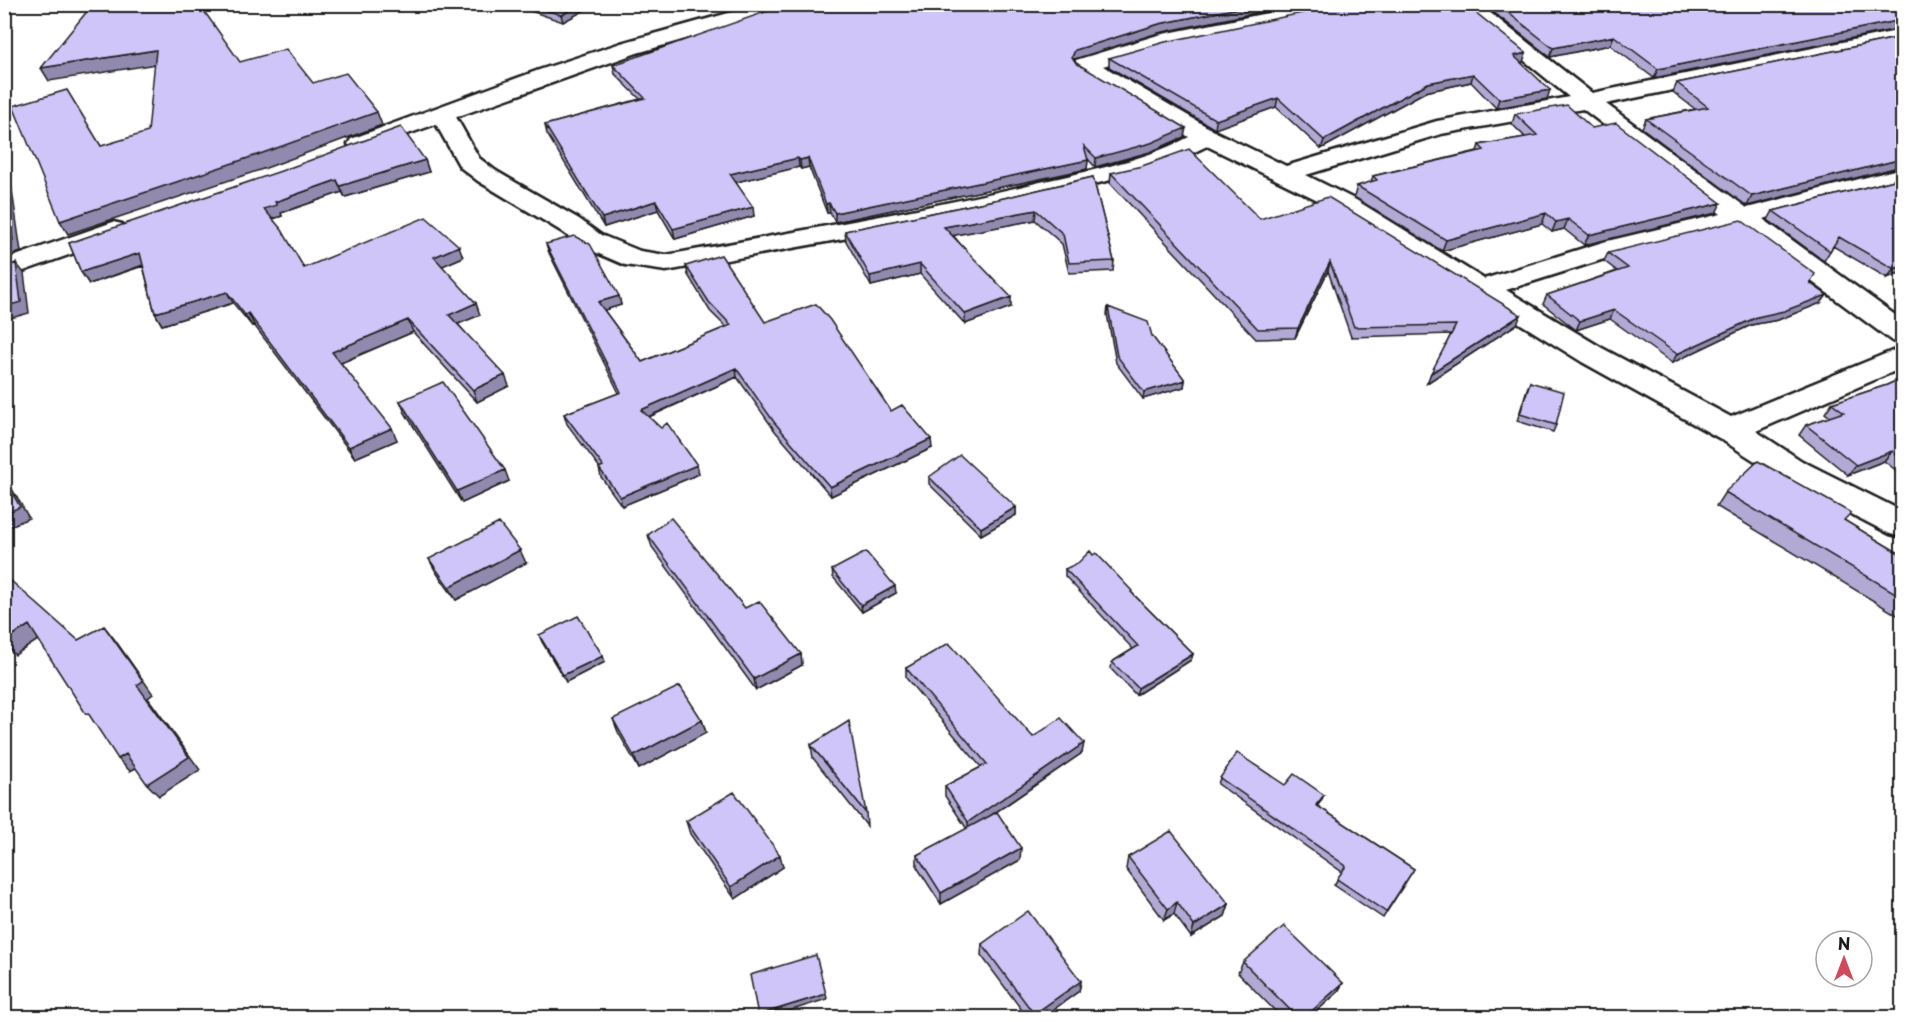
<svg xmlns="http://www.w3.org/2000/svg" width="1907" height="1022" viewBox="0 0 1907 1022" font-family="'Playpen Sans',sans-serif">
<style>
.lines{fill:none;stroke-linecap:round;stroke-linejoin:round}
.minor-casing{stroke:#1c1c1c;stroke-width:5}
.minor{fill:#fff;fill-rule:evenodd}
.wall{fill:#b3a9d5;stroke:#1c1c1c;stroke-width:1.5}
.shaded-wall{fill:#928aae;stroke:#1c1c1c;stroke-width:1.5}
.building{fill:#d0c5f8;stroke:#1c1c1c;stroke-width:1.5}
</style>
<rect width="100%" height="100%" fill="#fff"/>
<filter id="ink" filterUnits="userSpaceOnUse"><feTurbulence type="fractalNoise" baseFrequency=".0167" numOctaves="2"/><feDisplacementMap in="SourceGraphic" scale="12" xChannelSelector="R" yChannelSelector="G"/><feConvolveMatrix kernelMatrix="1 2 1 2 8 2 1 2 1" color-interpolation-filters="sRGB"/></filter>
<g filter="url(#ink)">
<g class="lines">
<defs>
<path id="minor" d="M761,4H796L793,8L637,53L456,117L479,158L496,171L579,219L601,235L640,251L666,255C787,233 908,213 1028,185C1082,172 1139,163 1189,137L1076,70L1073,65L1076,60L1158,35L1312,4H1356L1353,8L1346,10L1163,48L1103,66L1216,132L1286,166L1437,121L1569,97L1455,4H1479L1592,93L1902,30V42L1606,104L1747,208L1902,168V183L1763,219L1902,320V343L1892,341L1737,226L1620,254L1506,290L1602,348L1731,417L1902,347V368L1756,431L1802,461L1902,511V537L1890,534L1780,477L1719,438L1582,362L1338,210L1207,146L1178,160L1140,173L1003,206L859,236L666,271L625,265L583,247L561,231L478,181L460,167L436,124L360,151L351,149L348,144L351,139L539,70L621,43ZM1583,109L1721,214L1603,242L1484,279L1356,200L1306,175L1441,134Z
M113,222L122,224L126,230L122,236L4,278V260Z"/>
</defs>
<!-- minor casing -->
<use href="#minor" class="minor-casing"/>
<!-- minor -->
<use href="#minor" class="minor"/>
</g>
<!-- wall -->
<path class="wall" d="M510,4H596L563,22Z
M1483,4H1902V29V28L1654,78L1610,45L1550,57Z
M1158,33L1074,59V60L1076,63L1184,137L1150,152L1095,167L1088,159L1087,169L835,222L830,213H827L809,167L801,169L799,167L736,182L754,216L675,239L658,210L604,227L547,134L545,125L640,99L615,74L613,65Z
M1902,37V166L1747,206L1642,128L1646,119L1695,109L1673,92L1677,83Z
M1109,58L1523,62H1521L1547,99L1496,108L1471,82L1425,92L1321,149L1276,107L1215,129L1109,67Z
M1515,114L1592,128L1716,213L1584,245L1564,229L1552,232L1542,224L1442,251L1354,197L1357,186L1371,182L1373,176L1477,151L1479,145L1525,137L1512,124Z
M425,160L429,172L345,197L342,192L281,213L282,216L273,219L304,268L463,257L442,266L480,315L458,324L509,386L477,402L413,332L341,363L397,440L355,458L254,325L252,326L233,303L162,325L155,313L143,266L89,284L81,272L69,243Z
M1111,173L1260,219L1517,324L1427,383L1451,334L1351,337L1328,271L1295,338L1256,339L1110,183Z
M1093,177L1114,261L1113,271L1069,273L1062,244L1035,220L953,235L1011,307L965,324L920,274L871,286L846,241L845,231L1004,198Z
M1902,178V272L1887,278L1833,246L1824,261L1768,220L1773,211Z
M546,244L619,296L621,305L604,310L642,362L726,327L710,311L688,275L686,266L891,411L932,448L831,496L775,431L737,377L649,417L697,465L699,474L622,506L601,477L599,468H600L567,424L564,414L619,393L549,253Z
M1608,253L1810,283L1827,295L1821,303L1778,320L1751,325L1672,363L1610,319L1576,330L1543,304L1547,295L1617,271L1604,261Z
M1108,307L1152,336L1185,380L1184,387L1143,399L1116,363L1107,314Z
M1902,378V470L1897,471L1884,461L1848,475L1799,435L1806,425L1830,417L1825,413L1832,403L1887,385Z
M1530,382L1556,425L1553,432L1517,421L1527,389Z
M400,401L509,481L462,503L405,413Z
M929,477L1016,507V515L981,535L929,484Z
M1725,492L1845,521L1902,555V618L1716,506Z
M648,535L745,608L801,654L802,665L756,690L652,547Z
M429,559L526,563L456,600L436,572Z
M1065,569L1132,593L1193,654L1191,660L1136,695L1111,669L1112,662L1133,649L1065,576Z
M832,570L896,593L862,612L833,577Z
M539,635L605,662L566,682L542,642Z
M906,668L1033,737L1082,753L989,817L1020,860L941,904L917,867V855L967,829L945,796V786L981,767L906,678Z
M613,719L702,720L706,733L639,769L618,732Z
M811,745L866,813L867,826L813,758Z
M1220,778L1285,785L1321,801L1317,806L1414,869L1383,918L1334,885L1342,872L1218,784Z
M686,821L783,867L735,899L690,834Z
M1128,857L1229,904L1225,916L1191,937L1174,914L1164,920L1126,869Z
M982,944L1081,981L1079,991L1043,1017H1027L981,955Z
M1243,962L1343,983L1337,993L1310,1017H1281L1238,973Z"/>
<!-- shaded-wall -->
<path class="shaded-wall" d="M582,4H596L563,22L561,15Z
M1258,4H1298L1158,33L1074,59L1071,66L1072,57L1075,50L1159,24Z
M1902,20V28L1654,78L1658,69Z
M1614,36L1610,45L1550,57L1553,48Z
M156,50L163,63L49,81L41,68Z
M1526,53L1523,62L1510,64L1514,56Z
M1473,74L1471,82L1425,92L1321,149L1324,140L1428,83Z
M1550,90L1547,99L1496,108L1499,99Z
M1278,98L1276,107L1215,129L1216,120Z
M377,112L382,125L266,168L68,234L60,221Z
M1186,128L1184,137L1150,152L1095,167L1096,158Z
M4,135L21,252L4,258Z
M798,158L799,167L732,183L730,174Z
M808,158L809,167L801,169L800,160Z
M1902,159V166L1747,206L1752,196Z
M425,160L429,172L345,197L340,186Z
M1088,160L1087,169L835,222V213Z
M337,180L342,192L281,213L282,216L269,220L264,209L275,202Z
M656,201L658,210L604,227L602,218Z
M829,203L830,213H827L826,204Z
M1721,203L1716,213L1584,245L1589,235Z
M753,207L754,216L675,239L673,229Z
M1036,210L1035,220L945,237L944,227Z
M1546,213L1542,224L1442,251L1446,240Z
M1568,219L1564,229L1552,232L1556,222Z
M459,246L463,257L438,268L434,257Z
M140,253L146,264L89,284L81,272Z
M1330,262L1328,271L1295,338L1298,328Z
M16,263L24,273L29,313L4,320V307Z
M920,264V274L871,286L870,276Z
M1902,266V272L1887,278L1894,269Z
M227,292L233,303L162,325L155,313Z
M1827,295L1821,303L1778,320L1751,325L1672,363L1677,354L1757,317Z
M619,296L621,305L601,311L598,302Z
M1011,297V307L965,324V314Z
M476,303L480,315L453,326L449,315Z
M1614,310L1610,319L1576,330L1580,321Z
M248,313L254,325L252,326L245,315Z
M1521,315L1517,324L1427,383L1431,373Z
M408,320L413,332L338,364L332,352Z
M736,368L737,377L643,419L641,410Z
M505,375L509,386L477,402L473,390Z
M1185,380L1184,387L1143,399L1144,392Z
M392,428L397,440L355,458L349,447Z
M931,439L932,448L831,496L830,487Z
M1892,451L1884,461L1848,475L1856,465Z
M697,465L699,474L622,506L620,497Z
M1902,465V470L1897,471Z
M505,470L509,481L462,503L457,491Z
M4,479L12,489L29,518L4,529Z
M1016,507V515L981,535V528Z
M520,550L526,563L456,600L449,587Z
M895,586L896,593L862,612L861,605Z
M29,625L41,638L15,655L4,644V641Z
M104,626L115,640L153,694L148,698L200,770L159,796L147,784L137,685Z
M801,654L802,665L756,690L754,679Z
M1193,654L1191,660L1136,695L1138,688Z
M603,656L605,662L566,682L563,675Z
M702,720L706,733L639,769L634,756Z
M1084,743L1082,753L968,831V822Z
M126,754L138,767L130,771L118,759Z
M1324,795L1321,801L1313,811L1316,805Z
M1021,848L1020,860L941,904V893Z
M780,855L783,867L735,899L731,887Z
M1177,902L1174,914L1164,920L1168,909Z
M1229,904L1225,916L1191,937L1194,926Z
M1081,981L1079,991L1043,1017H1033L1034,1014Z
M1343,983L1337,993L1310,1017H1305Z
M826,994L827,999L770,1017H759L758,1015Z"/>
<!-- building -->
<path class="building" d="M93,4H199L240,62L286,49L313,83L346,73L377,112L260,154L60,221L13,106L67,90L101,146L148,132L156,50L41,68Z
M528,4H582L561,15Z
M788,4H1258L1159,24L1075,50L1072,57L1076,63L1186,128L1151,143L1096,158L1084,146L1088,160L835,213L829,203L826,204L808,158L800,160L798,158L730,174L753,207L673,229L656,201L602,218L545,125L645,98L613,65Z
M1345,4H1465L1526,53L1514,56L1550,90L1499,99L1473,74L1428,83L1324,140L1278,98L1216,120L1109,58L1165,42Z
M1497,4H1902V20L1658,69L1614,36L1553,48Z
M1902,37V159L1752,196L1646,119L1708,107L1677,83Z
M1567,105L1592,128L1616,123L1721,203L1589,235L1568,219L1556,222L1546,213L1446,240L1357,186L1377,180L1373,176L1484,150L1479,145L1537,135L1515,114Z
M401,127L425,160L340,186L337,180L275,202L277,205L264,209L282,230L304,268L426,217L459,246L434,257L476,303L449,315L505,375L473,390L408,320L332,352L392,428L349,447L248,313L245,315L227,292L155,313L140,253L81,272L69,243L281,171Z
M1189,149L1260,219L1328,197L1521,315L1431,373L1456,325L1354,327L1330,262L1298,328L1258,329L1111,173L1142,166Z
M4,174L13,241L4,244Z
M1093,177L1114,261L1069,263L1063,234L1036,210L944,227L1011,297L965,314L920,264L870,276L845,231L1004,198Z
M1902,178V266L1894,269L1839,237L1830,251L1773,211Z
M1741,220L1815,274L1810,283L1827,295L1784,311L1757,317L1677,354L1614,310L1580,321L1547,295L1628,268L1608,253Z
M574,236L590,244L619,296L598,302L642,362L731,325L709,302L686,266L721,255L765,322L816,304L830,320L891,411L902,405L931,439L830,487L774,422L736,368L641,410L661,428L667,423L697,465L620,497L599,468L603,466L564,414L621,392L546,244Z
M16,263L21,302L4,307V267Z
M1108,307L1148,322L1152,336L1185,380L1144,392L1117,356Z
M1902,378V459L1892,451L1856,465L1806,425L1844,412L1832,403L1887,385Z
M443,382L505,470L457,491L400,401Z
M1530,382L1564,392L1556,425L1520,414Z
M960,455L1016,507L981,528L929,477Z
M1758,461L1851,513L1844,520L1902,555V597L1725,492Z
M4,479L20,507L4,514Z
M671,518L745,608L759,601L801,654L754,679L648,535Z
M499,523L520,550L449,587L429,559Z
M1090,551L1093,555L1096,553L1132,591L1131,592L1193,654L1138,688L1112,662L1138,646L1065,569L1078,563Z
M866,552L895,586L861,605L832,570Z
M10,580L78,640L104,626L143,681L137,685L189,757L147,784L126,754L118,759L88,713L86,714L29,625L4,641V583Z
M578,616L603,656L563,675L539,635Z
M949,643L1033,737L1061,718L1084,743L968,822L945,786L987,764L906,668Z
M680,686L702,720L634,756L613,719Z
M849,721L866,813L811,745Z
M1237,753L1285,785L1294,774L1324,795L1316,805L1414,869L1386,912L1337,879L1346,866L1220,778Z
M734,792L780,855L731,887L686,821Z
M997,812L1021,848L941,893L917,855Z
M1171,831L1229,904L1194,926L1177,902L1168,909L1128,857Z
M1028,911L1081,981L1034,1014L982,944Z
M1284,926L1343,983L1305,1017H1297L1243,962Z
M816,955L826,994L758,1015L750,975Z"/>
</g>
<!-- margin -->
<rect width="1907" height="1022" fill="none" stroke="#fff" stroke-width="24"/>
<rect x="12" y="12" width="1883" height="998" fill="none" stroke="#1c1c1c" stroke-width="2" filter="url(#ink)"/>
<!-- north arrow -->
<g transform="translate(1844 959)"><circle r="28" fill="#ffffff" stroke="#a4a4a4" stroke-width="1.5"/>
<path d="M0-4.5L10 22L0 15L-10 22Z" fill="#d1495b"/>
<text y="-9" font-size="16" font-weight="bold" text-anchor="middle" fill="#1c1c1c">N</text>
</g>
</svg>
